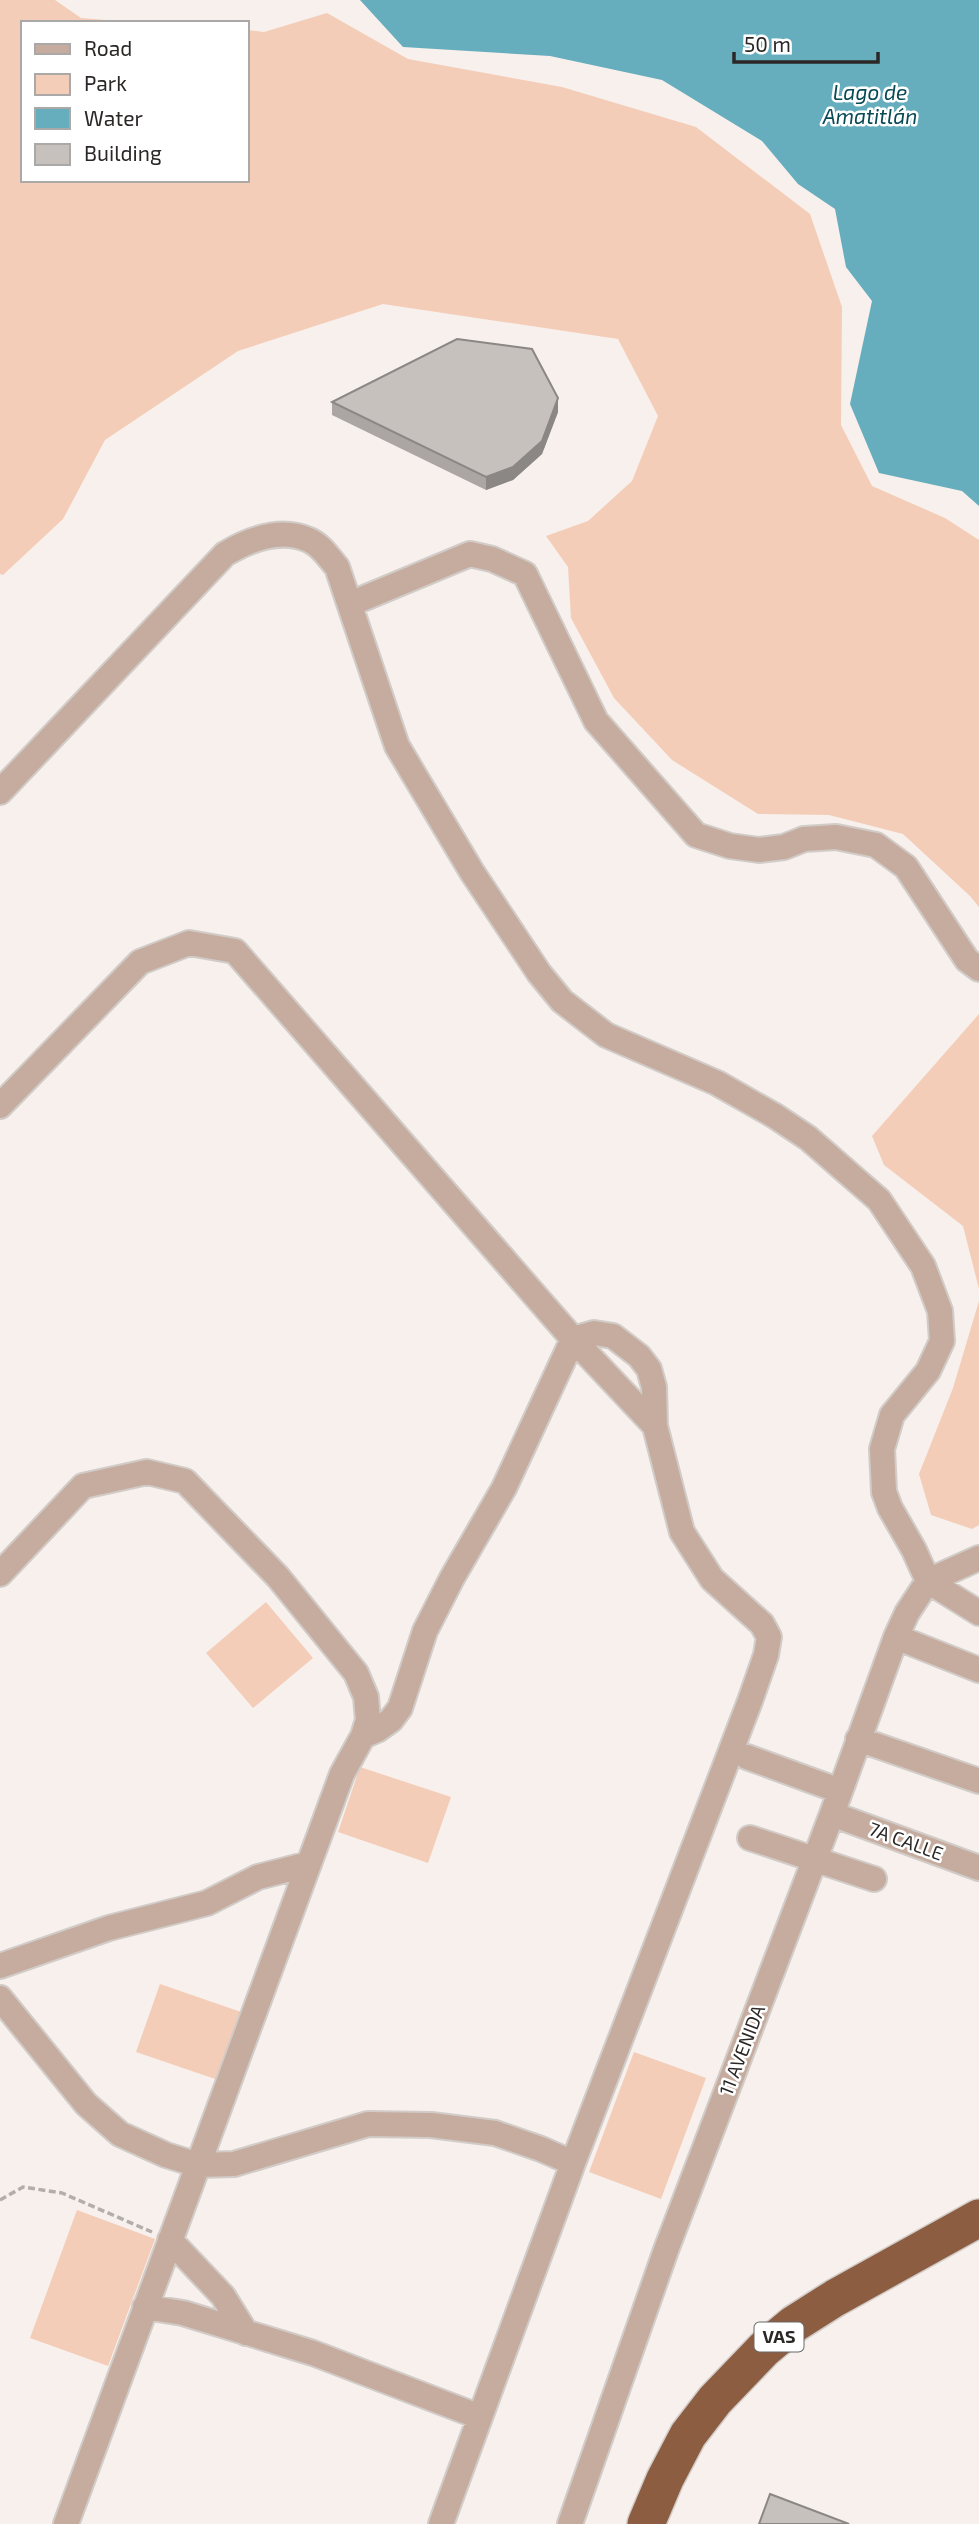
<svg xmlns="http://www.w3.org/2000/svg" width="979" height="2524" viewBox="0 0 979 2524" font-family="'Exo 2',sans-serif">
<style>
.green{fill:#f4cdb8}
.water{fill:#66adbd}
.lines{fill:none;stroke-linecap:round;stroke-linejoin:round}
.minor-casing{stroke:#d2ccc8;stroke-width:28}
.highway-casing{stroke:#d2ccc8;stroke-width:40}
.path{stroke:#b4aeab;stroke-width:3.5;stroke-dasharray:7 3.5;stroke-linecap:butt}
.minor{stroke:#c5ac9f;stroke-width:24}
.highway{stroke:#8d5d42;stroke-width:37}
.wall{fill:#aba6a3}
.shaded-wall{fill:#8b8784}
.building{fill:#c7c1bd;stroke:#8b8784;stroke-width:2}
.labels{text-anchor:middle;stroke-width:5;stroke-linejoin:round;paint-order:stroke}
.shield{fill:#fff;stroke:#6a6867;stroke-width:2}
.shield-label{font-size:18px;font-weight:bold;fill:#2a2726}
.street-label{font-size:19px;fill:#2a2726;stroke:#fff}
.water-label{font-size:21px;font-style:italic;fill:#074955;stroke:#fff}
</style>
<rect width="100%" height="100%" fill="#f7f0ec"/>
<!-- green -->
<path class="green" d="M0,0H55L81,18L143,23H23V180H247V30L264,32L327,13L408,59L562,87L696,127L810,214L842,307L841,425L872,486L945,518L979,540V907L970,896L903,834L829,815L758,814L672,760L614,698L571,618L568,567L546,536L588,521L632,481L658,416L618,339L383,304L238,351L105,440L63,519L3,575L0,574Z
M979,1014V1289L963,1226L884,1165L872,1136Z
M979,1301V1525L972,1529L931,1515L919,1474L953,1388Z
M266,1602L313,1658L253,1708L206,1653Z
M360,1767L451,1797L428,1863L338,1832Z
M160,1984L244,2013L221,2081L136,2052Z
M634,2052L706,2078L661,2199L589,2172Z
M77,2210L155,2239L108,2366L30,2338Z"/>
<!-- water -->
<path class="water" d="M360,0H979V506L962,491L879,473L850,404L872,301L846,267L835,209L798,184L762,141L662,80L550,56L403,47Z"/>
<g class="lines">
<defs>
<path id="minor" d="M350,604L470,554L492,559L525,574L596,721L696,835L730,846L759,850L784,847L804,839L836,837L876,845L906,867L967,960L979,969
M0,792L225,554C250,539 280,527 309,540C321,545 329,558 337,567L397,746L472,872L539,973L562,1001L606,1035L717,1083L775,1116L808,1138L879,1200L923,1266L940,1311L942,1341L928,1371L892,1415L882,1449L884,1492L890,1508L914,1550L928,1581L979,1613
M0,1106L140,962L189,943L235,951L573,1339L594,1333L613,1336L639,1356L649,1369L654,1387L655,1426L682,1532L712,1579L762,1624L769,1637L766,1655L750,1701L573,2163L441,2524
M0,1574L83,1486L147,1472L185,1481L278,1577L356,1673L366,1697L368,1720L363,1736L342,1774L66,2524
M928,1581L979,1558
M896,1637L979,1670
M363,1736L377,1730L391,1720L400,1708L425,1631L452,1578L504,1488L573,1339L655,1426
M858,1739L979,1781
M747,1757L840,1791
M832,1814L979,1868
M750,1838L874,1879
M0,1966L109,1928L207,1903L258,1877L309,1864
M0,1998L86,2104L120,2134L166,2155L198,2165L234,2164L368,2124L431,2125L495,2133L541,2149L573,2163
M170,2240L223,2296L246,2333
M145,2307L183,2313L313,2353L480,2417
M570,2524L666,2250L832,1814L896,1637L907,1613L928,1581"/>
<path id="highway" d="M646,2524L665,2479L688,2435L715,2400L764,2349L794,2324L835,2298L979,2218"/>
</defs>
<!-- minor casing -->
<use href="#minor" class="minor-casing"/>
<!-- highway casing -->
<use href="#highway" class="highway-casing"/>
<!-- path -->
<path class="path" d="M0,2200L23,2187L62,2193L152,2232"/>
<!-- minor -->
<use href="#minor" class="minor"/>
<!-- highway -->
<use href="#highway" class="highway"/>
</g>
<!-- wall -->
<path class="wall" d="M332,402L558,412L542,454L513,480L486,490L332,415Z"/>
<!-- shaded-wall -->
<path class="shaded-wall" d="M558,398V412L542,454L513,480L486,490V477Z"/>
<!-- building -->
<path class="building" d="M457,339L532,349L558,398L542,441L513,467L486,477L332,402Z
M770,2494L849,2524H759Z"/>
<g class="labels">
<!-- shield labels -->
<rect class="shield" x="754.5" y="2322.5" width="49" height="29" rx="5"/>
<g class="shield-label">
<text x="779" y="2343">VAS</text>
</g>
<!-- street labels -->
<g class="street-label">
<text transform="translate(906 1841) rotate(20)" y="7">7A CALLE</text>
<text transform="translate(742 2050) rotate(-69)" y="7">11 AVENIDA</text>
</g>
<!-- water labels -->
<g class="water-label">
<text x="870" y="100">Lago de<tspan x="870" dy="24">Amatitlán</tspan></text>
</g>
</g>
<!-- legend -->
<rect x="21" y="21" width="228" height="161" fill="#ffffff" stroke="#aaa9a8" stroke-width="2"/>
<rect x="35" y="44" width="35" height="10" fill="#c5ac9f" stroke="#aaa9a8" stroke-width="2"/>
<text x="84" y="56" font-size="21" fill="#2a2726">Road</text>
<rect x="35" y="74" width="35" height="21" fill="#f4cdb8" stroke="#aaa9a8" stroke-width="2"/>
<text x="84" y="91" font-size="21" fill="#2a2726">Park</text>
<rect x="35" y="108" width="35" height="21" fill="#66adbd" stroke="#aaa9a8" stroke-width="2"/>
<text x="84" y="126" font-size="21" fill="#2a2726">Water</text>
<rect x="35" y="144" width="35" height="21" fill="#c7c1bd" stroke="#aaa9a8" stroke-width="2"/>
<text x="84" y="161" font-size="21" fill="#2a2726">Building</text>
<!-- scale -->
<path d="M734 52v10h144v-10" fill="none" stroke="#2a2726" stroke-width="3.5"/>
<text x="744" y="52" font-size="21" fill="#2a2726" stroke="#ffffff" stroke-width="5" paint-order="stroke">50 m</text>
</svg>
